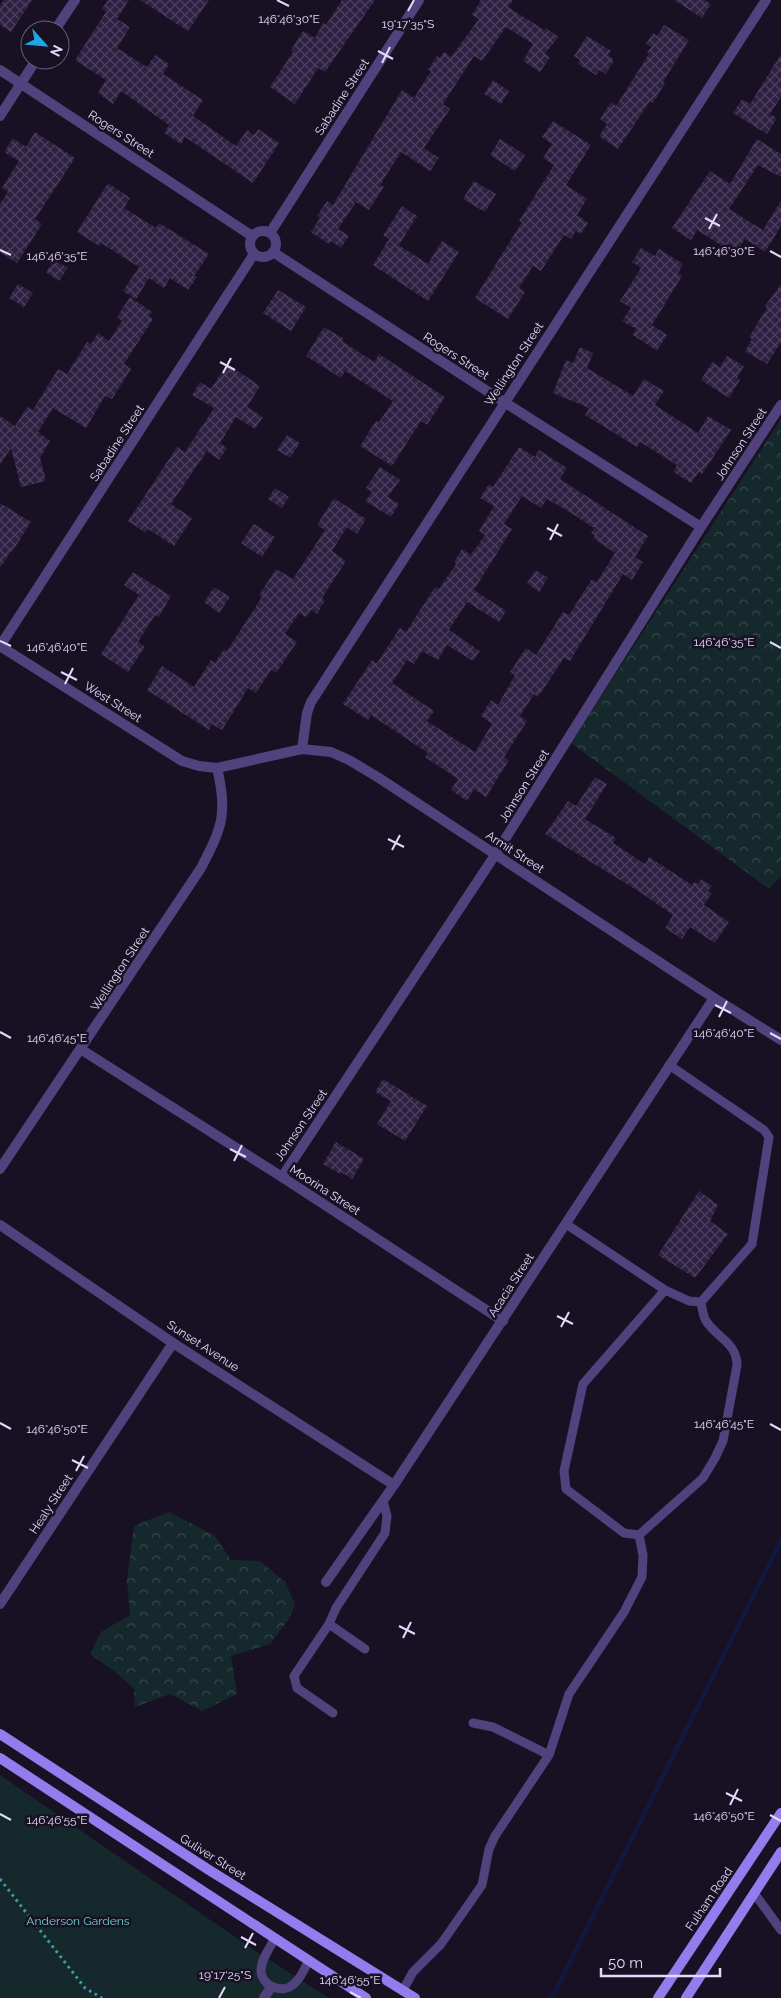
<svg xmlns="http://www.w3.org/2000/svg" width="781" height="1998" viewBox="0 0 781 1998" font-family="Raleway,sans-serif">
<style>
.forest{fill:url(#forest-crowns)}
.park{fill:#15292c}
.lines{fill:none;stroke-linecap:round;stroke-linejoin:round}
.stream{stroke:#11183d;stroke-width:5}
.building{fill:url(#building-cross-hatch);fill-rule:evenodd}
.path{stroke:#3e99a8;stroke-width:3;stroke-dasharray:2.5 4;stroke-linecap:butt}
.lane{stroke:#50427c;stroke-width:9}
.street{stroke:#50427c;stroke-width:10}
.secondary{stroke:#957cee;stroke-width:10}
.ticks{fill:none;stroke:#e3d9fa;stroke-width:2}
.labels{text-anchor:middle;stroke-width:5;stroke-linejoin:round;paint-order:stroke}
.street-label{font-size:12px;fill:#e3d9fa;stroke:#181123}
.park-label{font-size:12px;fill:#6dd1cc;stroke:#181123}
.ticks-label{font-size:12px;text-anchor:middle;fill:#e3d9fa;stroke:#181123;stroke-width:5;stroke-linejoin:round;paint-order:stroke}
</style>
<defs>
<pattern id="forest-crowns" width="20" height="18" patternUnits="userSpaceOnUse" patternTransform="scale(1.25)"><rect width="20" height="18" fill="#15292c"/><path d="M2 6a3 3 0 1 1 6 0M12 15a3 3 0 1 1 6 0" fill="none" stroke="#37474c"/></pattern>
<pattern id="building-cross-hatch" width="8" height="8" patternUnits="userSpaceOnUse" patternTransform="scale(1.25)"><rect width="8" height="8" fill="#2e2042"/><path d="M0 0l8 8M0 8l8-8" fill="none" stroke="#4c405e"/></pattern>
</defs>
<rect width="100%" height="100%" fill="#181123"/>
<!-- forest -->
<path class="forest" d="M781,419V876L769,889L571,743Z
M169,1512L214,1535L231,1560L260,1561L285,1582L295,1605L288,1620L270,1644L231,1656L237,1694L202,1711L170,1694L135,1707L134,1689L118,1674L90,1654L101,1632L130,1615L127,1580L134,1526Z"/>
<!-- park -->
<path class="park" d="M0,1775L257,1952L329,1998H0Z"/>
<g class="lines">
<!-- stream -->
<path class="stream" d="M552,1998L781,1541"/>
</g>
<!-- building -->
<path class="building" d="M4,0H32L11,32L0,25V6Z
M108,0H129L117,19L130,27L117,48L147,67L155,55L169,64L163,74L203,100L193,116L236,146L247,130L254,135L258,129L279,143L253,183L185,137L181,144L164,133L169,125L121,91L113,104L98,93L106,80L75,60L106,12L102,9Z
M140,0H209L188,31Z
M342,0H375L325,72L318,68L295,104L270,87L293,52L291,50L303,31L315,38L323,23L326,25Z
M481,0H513L508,7L544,30L546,28L558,37L545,54L550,57L540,72L523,61L533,44L506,27L482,61L474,56L443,104L450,109L424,148L439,158L430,171L401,152L380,185L384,187L369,210L356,202L338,229L349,236L341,248L331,241L329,244L311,232L320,218L317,216L327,201L333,205L402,90L414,98L431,71L428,70L437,56L440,58L444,52L451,57L479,19L472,15Z
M674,0H704L711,4L702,18Z
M664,25L689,40L663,82L665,83L653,103L650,101L618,149L599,136L607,124L600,119L611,102L616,106L649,54L647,53L651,47L646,44L653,33L657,36Z
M587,36L611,51L608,55L614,60L606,74L599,70L596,75L578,64L580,60L574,56Z
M781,54V97L770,114L777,118L767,134L733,113L742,99L750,104Z
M493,80L509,91L501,104L484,94Z
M553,121L591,145L566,185L587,199L577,215L588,223L581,234L576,231L571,239L564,235L541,271L533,266L519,288L525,292L508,319L475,298L522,222L519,221L554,165L543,158L552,144L542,137Z
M35,132L75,158L35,219L42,224L17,263L0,252V204L8,192L2,188L19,161L4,152L13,138L26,147Z
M500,139L525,155L515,171L490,155Z
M757,139L781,154V177L758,165L729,209L763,230L781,201V226L765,252L745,239L735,254L697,230L691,240L672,228L710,171L730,184Z
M474,181L496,194L485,212L463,199Z
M108,183L130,198L124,208L156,228L159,223L209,254L194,276L197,277L188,290L170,278L164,288L149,278L136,299L123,291L139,267L101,243L99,246L77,232Z
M402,206L417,216L399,245L383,235Z
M389,239L428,264L442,241L459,252L428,301L373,265Z
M641,248L655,256L659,249L683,264L678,273L682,276L652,325L667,335L657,351L633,335L636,329L622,321L631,308L620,301L641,268L632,262Z
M54,260L68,268L59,281L46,272Z
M18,284L33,293L24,307L9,298Z
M781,284V342L767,364L745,351L752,339L749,337L767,308L765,306Z
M278,290L306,307L291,331L263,313Z
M130,297L152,312L149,316L153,319L124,364L131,369L112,399L105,396L86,428L53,408L38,432L50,441L40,458L46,481L21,487L11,448L0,465V416L15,426L27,407L33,410L58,369L67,374L87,342L91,344L98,333L109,341L122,321L117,317Z
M324,327L344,339L342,341L374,362L379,354L445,397L427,425L421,421L392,466L360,446L376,421L379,422L393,401L345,371L341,378L306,356Z
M580,347L593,353L587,368L633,396L644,379L664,391L655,405L698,433L708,416L731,430L702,474L699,472L691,483L673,472L677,465L640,442L637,447L585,415L589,408L553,393L566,360L573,363Z
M727,356L744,366L737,378L740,380L729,398L701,380L712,362L720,367Z
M227,364L260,386L247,407L263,417L255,429L236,417L220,443L227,448L219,460L207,451L171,504L192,518L174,546L148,529L146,533L128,521L177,447L185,452L214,408L192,395L200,382L211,389Z
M287,435L300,443L290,458L277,450Z
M519,447L535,457L539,450L567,468L560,479L648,536L635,557L643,562L632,580L623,574L570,661L564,658L538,697L534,694L520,716L527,721L504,757L509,760L486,797L474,789L467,801L451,790L458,779L425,757L428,753L371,715L368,720L343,704L372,660L377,663L400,628L406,632L435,587L439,589L456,564L454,562L462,549L471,555L485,535L479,531L494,506L480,498L489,484L493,487ZM522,496L541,508L547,499L568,511L594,528L591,533L595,535L593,538L615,553L597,582L592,579L569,615L563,612L536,655L526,648L510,672L515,675L498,705L491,700L481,716L492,724L475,752L427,721L434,711L392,683L407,660L414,664L422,651L438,660L447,645L473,661L480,651L449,630L467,602L499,622L506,611L474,590L512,529L504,524Z
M380,467L400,480L388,497L399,504L391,517L365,501L372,492L366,488Z
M275,488L289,497L282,508L268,499Z
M334,498L366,519L357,534L347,527L332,551L346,561L322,598L325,600L317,614L311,610L306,617L299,613L285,634L297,642L276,673L271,670L256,693L248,688L222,730L212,724L209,730L147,690L162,666L194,687L211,660L215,663L224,649L227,651L262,597L259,595L276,569L293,579L325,530L317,525Z
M0,503L31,522L12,552L11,551L0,568Z
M254,524L275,537L262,557L241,543Z
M536,570L548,578L539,592L527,583Z
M133,572L171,596L159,617L155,615L138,642L145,647L128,672L101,654L139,595L124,585Z
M214,587L230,597L219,613L204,602Z
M595,777L607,784L585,819L616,838L613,843L645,864L649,857L692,885L694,882L698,884L701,879L712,886L708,891L712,893L704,905L729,922L715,943L690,927L682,939L665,928L673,915L640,892L545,834L568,801L576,806Z
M383,1079L427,1106L405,1141L377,1124L391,1101L375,1092Z
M336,1142L364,1159L352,1179L341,1172L340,1174L323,1164Z
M699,1191L718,1205L710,1221L728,1234L695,1278L658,1255Z"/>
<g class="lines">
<!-- path -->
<path class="path" d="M0,1879L85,1988L102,1998"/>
<!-- lane -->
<path class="lane" d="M669,1065L764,1130L769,1137L752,1244L701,1302C702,1308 703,1316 706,1321C717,1338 737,1343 737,1365L723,1441L715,1458L703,1478L639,1535L624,1533L566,1489L564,1471L583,1384L665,1290L689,1301L701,1302
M566,1224L665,1290
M329,1624L365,1649
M333,1713L297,1688L294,1676L329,1624L336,1608L385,1533L387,1516L383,1501
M473,1723L493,1727L549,1755
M754,1893L781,1930
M275,1938C270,1948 261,1959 261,1971C262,1987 283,1994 294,1984C301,1978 305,1968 309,1960
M403,1990L413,1972L441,1944L482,1885L489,1849L495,1836L549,1755L569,1694L624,1612L642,1577L643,1555L639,1535"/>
<!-- street -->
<path class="street" d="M55,30L75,0
M0,70L252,236
M0,116L36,60
M250 244a13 13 0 1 1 26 0a13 13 0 1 1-26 0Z
M270,233L419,0
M273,252L504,402L701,527
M0,646L182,761L199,766L217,768L302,749L331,752L349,760L379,778L714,998L781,1040
M0,646L254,254
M302,749L307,713L311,702L766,0
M82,1050L282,1177L503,1321
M0,1169L201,868C222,828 228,813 217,768
M282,1177L495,855L701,527L781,405
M0,1225L173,1343L394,1485
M326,1582L394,1485L714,998
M0,1604L173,1343
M264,1998L271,1987"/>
<!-- secondary -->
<path class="secondary" d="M0,1734L209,1870L415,1998
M0,1758L366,1998
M658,1998L781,1813
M686,1998L781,1852"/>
</g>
<!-- ticks -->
<path class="ticks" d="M277,0L289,6M408,11L414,0M378,51L393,59M382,63L390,47M705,218L720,226M709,229L717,214M0,250L11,255M770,251L781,257M220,362L235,370M223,373L231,358M547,528L562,536M550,540L558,524M0,641L11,646M770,642L781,648M61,672L77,680M65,684L73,668M388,839L404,847M392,850L400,835M715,1005L731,1013M719,1017L727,1001M0,1032L11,1038M770,1033L781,1039M230,1149L246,1157M234,1161L242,1145M557,1316L573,1324M561,1327L569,1312M0,1423L11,1429M770,1424L781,1430M72,1460L88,1468M76,1471L84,1456M399,1626L415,1634M403,1638L411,1622M726,1793L742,1801M730,1805L738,1789M0,1814L11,1820M770,1815L781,1821M241,1937L256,1945M245,1948L253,1933M350,1992L361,1998M219,1998L225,1987"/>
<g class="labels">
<!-- street labels -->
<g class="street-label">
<text transform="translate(342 97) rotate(-57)" y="4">Sabadine Street</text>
<text transform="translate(121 134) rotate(33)" y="4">Rogers Street</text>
<text transform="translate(456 356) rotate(33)" y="4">Rogers Street</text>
<text transform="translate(514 364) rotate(-57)" y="4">Wellington Street</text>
<text transform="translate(117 443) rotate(-57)" y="4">Sabadine Street</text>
<text transform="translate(741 444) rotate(-57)" y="4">Johnson Street</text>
<text transform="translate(113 702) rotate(32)" y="4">West Street</text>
<text transform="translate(524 786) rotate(-58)" y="4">Johnson Street</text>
<text transform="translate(515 852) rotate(33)" y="4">Armit Street</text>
<text transform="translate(120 969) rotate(-57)" y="4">Wellington Street</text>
<text transform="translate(301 1125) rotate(-56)" y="4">Johnson Street</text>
<text transform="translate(325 1190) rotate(33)" y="4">Moorina Street</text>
<text transform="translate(511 1285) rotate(-57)" y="4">Acacia Street</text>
<text transform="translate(203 1346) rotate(33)" y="4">Sunset Avenue</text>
<text transform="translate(51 1504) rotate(-57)" y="4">Healy Street</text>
<text transform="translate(213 1857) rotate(32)" y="4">Guliver Street</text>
<text transform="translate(709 1899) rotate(-56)" y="4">Fulham Road</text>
</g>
<!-- park labels -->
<g class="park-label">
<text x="78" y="1925">Anderson Gardens</text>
</g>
</g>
<g class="ticks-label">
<text x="289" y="23">146°46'30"E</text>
<text x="408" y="28">19°17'35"S</text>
<text x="724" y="255">146°46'30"E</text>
<text x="57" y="260">146°46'35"E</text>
<text x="724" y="646">146°46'35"E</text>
<text x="57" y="651">146°46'40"E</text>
<text x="724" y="1037">146°46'40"E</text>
<text x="57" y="1042">146°46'45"E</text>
<text x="724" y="1428">146°46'45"E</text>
<text x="57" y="1433">146°46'50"E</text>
<text x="724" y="1820">146°46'50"E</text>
<text x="57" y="1824">146°46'55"E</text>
<text x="225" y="1979">19°17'25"S</text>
<text x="350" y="1984">146°46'55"E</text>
</g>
<!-- north arrow -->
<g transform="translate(45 45) rotate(117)"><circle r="24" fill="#181123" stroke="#696179"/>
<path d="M0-4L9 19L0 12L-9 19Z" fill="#1da6e2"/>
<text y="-8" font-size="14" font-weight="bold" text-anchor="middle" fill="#e3d9fa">N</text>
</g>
<!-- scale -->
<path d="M601 1968v8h119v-8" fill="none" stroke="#e3d9fa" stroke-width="2.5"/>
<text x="608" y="1968" font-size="15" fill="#e3d9fa" stroke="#181123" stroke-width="4" paint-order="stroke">50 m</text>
</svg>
